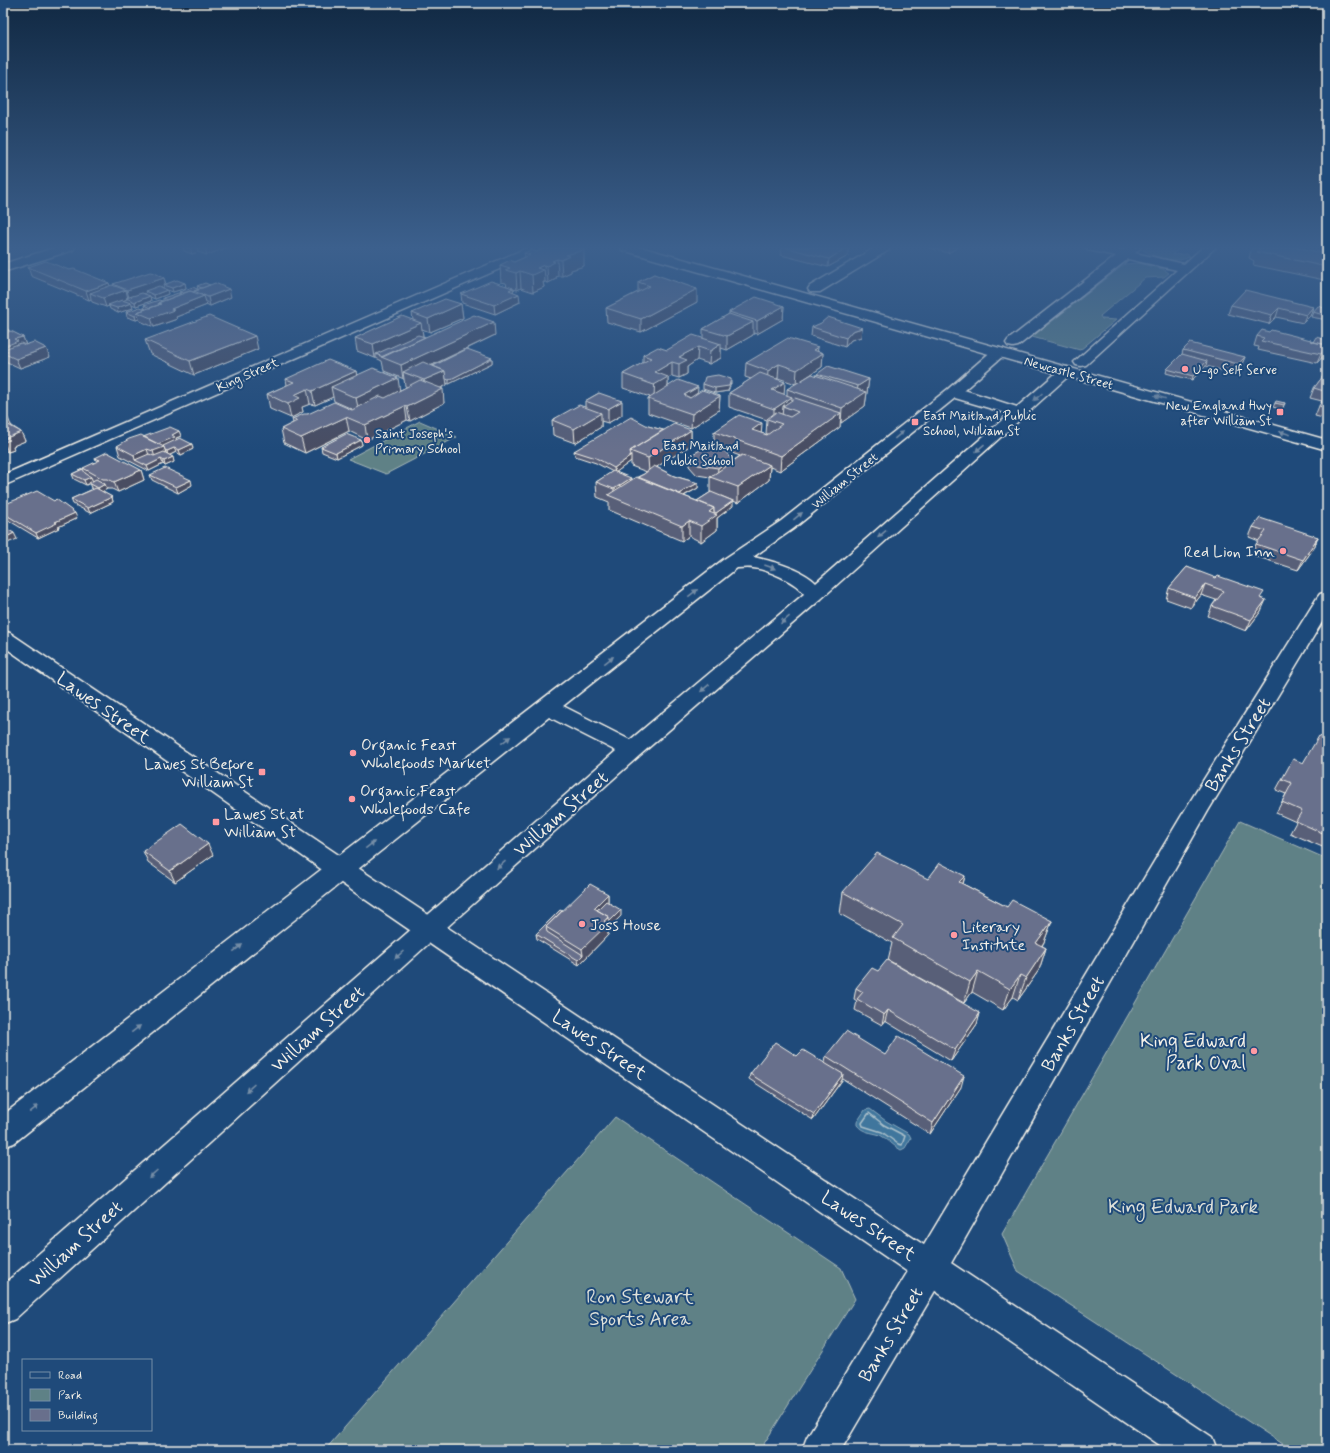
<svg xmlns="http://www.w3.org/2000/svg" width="1330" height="1453" viewBox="0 0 1330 1453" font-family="Mynerve,sans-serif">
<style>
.green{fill:#5e8186;stroke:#a9b9b7}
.water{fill:#40769d;stroke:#88a7bb}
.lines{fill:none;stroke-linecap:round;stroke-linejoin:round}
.shore{stroke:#acc0ca;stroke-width:1.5}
.minor-casing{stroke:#f4f1e8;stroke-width:3}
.major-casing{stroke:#f4f1e8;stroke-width:3}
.highway-casing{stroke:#f4f1e8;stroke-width:3}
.minor{fill:#1f4a7a;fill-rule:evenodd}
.major{fill:#1f4a7a;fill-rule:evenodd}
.highway{fill:#1f4a7a;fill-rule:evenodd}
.wall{fill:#595f78;stroke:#f4f1e8;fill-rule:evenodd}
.shaded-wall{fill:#494e62;stroke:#f4f1e8}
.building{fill:#686f8c;stroke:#f4f1e8}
.oneway{fill:#748da6}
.poi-dot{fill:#ff9aa2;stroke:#1f4a7a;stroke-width:1.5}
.labels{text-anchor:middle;stroke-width:4;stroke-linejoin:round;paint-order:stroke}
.far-poi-label{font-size:13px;fill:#f4f1e8;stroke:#1f4a7a;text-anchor:start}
.far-street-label{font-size:13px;fill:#f4f1e8;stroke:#1f4a7a}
.poi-label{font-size:16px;fill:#f4f1e8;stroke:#1f4a7a;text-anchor:start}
.near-street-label{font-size:19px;fill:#f4f1e8;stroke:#1f4a7a}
.near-poi-label{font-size:19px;fill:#f4f1e8;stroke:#1f4a7a;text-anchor:end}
.near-park-label{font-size:19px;fill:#dee0d9;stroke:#1f4a7a}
</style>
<rect width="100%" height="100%" fill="#1f4a7a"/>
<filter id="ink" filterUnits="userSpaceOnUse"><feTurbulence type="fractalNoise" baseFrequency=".025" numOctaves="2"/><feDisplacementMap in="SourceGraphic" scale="8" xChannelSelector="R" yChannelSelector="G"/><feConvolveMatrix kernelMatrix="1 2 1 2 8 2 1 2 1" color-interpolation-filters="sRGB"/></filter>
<g filter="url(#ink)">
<!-- green -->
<path class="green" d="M1146,247H1181L1172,255L1187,254L1190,256C1178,265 1154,257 1143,250Z
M1138,263L1163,269L1169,273L1164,277L1145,278L1100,316L1102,319L1116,320L1080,350L1032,337L1125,264Z
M420,421L457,437L386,474L348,459Z
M1240,821L1327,859V1450H1292L1018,1271L1002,1234Z
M615,1117L841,1268L855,1299L760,1450H325Z"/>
<!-- water -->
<path class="water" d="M870,1109L886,1121L909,1134L911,1138L905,1148L901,1150C893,1146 888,1139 880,1135C872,1132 863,1133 857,1125V1122L865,1110Z"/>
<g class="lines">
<!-- shore -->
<path class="shore" d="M869,1113L884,1125L905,1136L902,1145L898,1144L882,1132L863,1126L862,1123Z"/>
<defs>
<path id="minor" d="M57,247H75L73,250L3,272V264Z
M529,247H545L543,250L3,486V475Z
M876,247H891L889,250L820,292H810L808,289L810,286Z
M1086,247H1108L1123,250L1127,247H1141L1135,253L1184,264L1203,247H1216L1086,365L1081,366L1076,365L1074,362L1177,270L1128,259L1018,346L1013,347L1008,346L1006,343L1008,340L1116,256L1088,250Z
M999,348L1004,349L1006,352L1004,355L964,390L1017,407L1062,368L1067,367L1072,368L1074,371L821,599L640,755L437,936L15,1319L3,1324V1285L616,751L549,717L14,1143L3,1147V1115L724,559L781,521L948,389L994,349ZM955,398L1009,414L816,583C802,569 772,561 753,557L793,529ZM737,568C742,568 748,567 753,568C766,569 797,582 804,594L630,740L563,706Z
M1327,592V614L1208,811L942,1279L841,1450H802L807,1437L918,1255L1191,800L1317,598L1320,594Z"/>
<path id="major" d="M3,631L10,633L349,862L1212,1437L1217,1450H1167L331,876L3,646Z"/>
<path id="highway" d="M620,247H640L1327,440V450L622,250Z"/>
</defs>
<!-- minor casing -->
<use href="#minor" class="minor-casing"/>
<!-- major casing -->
<use href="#major" class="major-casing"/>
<!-- highway casing -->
<use href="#highway" class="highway-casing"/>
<!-- minor -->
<use href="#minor" class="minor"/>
<!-- major -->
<use href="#major" class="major"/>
<!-- highway -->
<use href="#highway" class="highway"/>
</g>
<!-- wall -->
<path class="wall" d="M183,247H228L207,255L198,252L192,254L184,251Z
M782,247H848V256L828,267L781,255Z
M927,247H958L948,253Z
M1252,247H1296L1327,254V277L1324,280L1253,265L1254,261L1249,258Z
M580,248L584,266L571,270V272L562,276H558L556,277V279L548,283L545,282H543L544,287L533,292L521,288L517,290L513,289V292L520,302L495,314L462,303L461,294L507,286L506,283L501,282L500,265L514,262L525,257L524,253Z
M28,267L69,270L109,283L110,286L114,285L113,284L164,278L166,284L185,283L186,288L173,292L167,290L168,294L155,299L150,297L151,301L136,306L132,304L133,308L118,313L110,309L109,306L106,307L92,302L91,299L89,300L31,276Z
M654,274L697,302L641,332L607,322L606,308L638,292V282Z
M197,286L231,297L210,306L206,304L207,305L176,317L177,319L154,327L140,321L139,319L136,320L127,317L126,312L145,309L144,305L162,301H163V298L180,294L179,292L198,289Z
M461,304L463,318L430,332L422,329L423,336H422L425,337L495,335L432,366H433L492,358V363L449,384L446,383L447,385L440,388L444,403L410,421L407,420L367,440L349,431L305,453L284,443L281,429L293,423L292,419L308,414L352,409L334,401L333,397L315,405L310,404L302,407L303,412L291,418L270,409L267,394L287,385L286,379L356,371L357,375L400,390L407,387L405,386L404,379L384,371L382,361L376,358H375L357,351L355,338L413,320L412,313Z
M1231,305L1313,307L1310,316L1303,323L1276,317L1269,324L1228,314Z
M784,306L783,319L757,334L753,333V335L727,350L721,348V358L709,364L697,360L687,367V374L679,378L672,376L668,378V386L698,393L720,396L719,410L691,428L648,413V399L650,397L623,388V374L643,363V355L667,350L703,338V329L729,314V312Z
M1327,309V320L1311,317L1313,312Z
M3,327L9,331L23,337L26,345L50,357L20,368L7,362L5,357L3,356Z
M812,327L862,328L861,337L851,340L845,347L811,336Z
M1257,336L1313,342L1327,340V350L1326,351H1325L1324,355L1317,363L1258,350L1259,347L1254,346Z
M145,340L258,349L194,375L150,354Z
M818,347L817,351L823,353L822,367L796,384L778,378L777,379L784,395H787V389L817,375V374L869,379L865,406L841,423L840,422V427L780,471L770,467L769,480L738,503L721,496L733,506L717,518V530L701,542L689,536L682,541L609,510V502L597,497L596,482L613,472L596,463L575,456L574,451L648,426L663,430H691V445L656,467L674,476L698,483V488L684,496L697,501L711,492H710V477L697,475L689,466V456L723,450L714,446V432L761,433L767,435L768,434H766L767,420L729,407V393L751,379L745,377L746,363ZM724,450L740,456L731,462ZM631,461V466L647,472L644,474L631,480L616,472Z
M1183,350L1245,357L1241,366L1235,374L1206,366L1192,380L1166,373L1167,369L1182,354Z
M1327,371V419L1315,416L1319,406L1322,401L1310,398L1314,388Z
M731,383L728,391L715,393L703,389V384Z
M599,393L622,415L608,423L601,421V427L575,443L553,435L552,420L585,407V401Z
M1275,403H1285L1282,410L1273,407Z
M3,415L12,426L21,432L25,441L13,446L14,450L8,452L4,450H3Z
M179,431L181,436L176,438V440L193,449L181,455L176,452L170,455L174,462L165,466L163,464L149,471L120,456L117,446L143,437Z
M361,440L362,445L337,458L322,452L321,447Z
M95,458L141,470L144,480L118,492L112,489H107L102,492L112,497L113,502L90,513L73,504L71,499L93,489L91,488L89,483L86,485L74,479L72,474L97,462Z
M150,475L192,485L178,493L152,480Z
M3,505L77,518L58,527L59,528L38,538L3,517Z
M1253,527L1318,537L1314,548L1298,570L1252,555L1256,544L1259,541L1249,537Z
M1187,567L1261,599V611L1246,631L1208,616L1212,606L1216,600L1201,595L1191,608L1166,599L1169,588Z
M1327,739V849L1290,833L1296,822L1276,813L1286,794L1276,790L1282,779L1303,763Z
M143,851L213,855L175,882L148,862Z
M965,876L963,884L1007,907L1052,921L1044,942L1042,946L1046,948L1039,970L1018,1000L1013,997L1003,1010L972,992L964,1003L888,960L892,943L840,914L843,892L928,879Z
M608,894V903L621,916L608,929V935L579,965L537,939L536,934L562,911Z
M878,971L980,1013L977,1024L951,1061L885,1021L882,1025L855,1010L857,1001L854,999L856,988Z
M885,1055L961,1087L930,1134L843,1079L813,1120L749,1079L750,1074L797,1056L825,1063L826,1056Z"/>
<!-- shaded-wall -->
<path class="shaded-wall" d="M190,247H197L198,252L192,254Z
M205,247H228L207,255Z
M578,247H580V251L584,250V266L571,270V272L562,276L561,260L566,255Z
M848,247V256L828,267L829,259Z
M949,247H958L948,253Z
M557,259L558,276L556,277V279L548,283L547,266L552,261Z
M544,265L545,282H543L544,287L533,292L532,275L537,268Z
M520,271L521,288L517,290L516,273Z
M1327,272V277L1324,280Z
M164,278L166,286L163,285L164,287L148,292L145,291L146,293L129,298L127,290Z
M109,283L112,292L90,293L91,299L89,300L86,291Z
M185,283L186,288L173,292L172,288Z
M513,288L514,296L519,294L520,302L495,314L494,305L509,290Z
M229,289L231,297L210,306L208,297Z
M697,289V302L641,332V319Z
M126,290L128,299L126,298L127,299L110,306L108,305L109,306L106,307L103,298Z
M167,290L168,294L155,299L154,295Z
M150,296L151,301L136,306L135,302Z
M204,296L207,305L176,317L177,319L154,327L151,318L171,309Z
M131,303L133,308L118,313L117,308Z
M461,304L463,318L430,332L428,319Z
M784,306L783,319L757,334V321Z
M1313,307L1310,316L1303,323L1306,315Z
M1279,308L1276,317L1269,324L1272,315Z
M138,315L139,319L136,320L135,316Z
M494,322L495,335L411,375L403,372L404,379H403L401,365Z
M753,322V335L727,350V336Z
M421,323L423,336L380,356L376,354V358H375L373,344Z
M862,328L861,337L851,340L845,347L846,338L852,331Z
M9,330L12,339L3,342V332Z
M255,336L258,349L194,375L190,361Z
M23,337L26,346L8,351L4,349L6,354L3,353L5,357L3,353V347L14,339Z
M721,344V358L709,364L710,351Z
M1327,345L1324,355L1317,363L1321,354Z
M698,347L697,360L687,367V374L679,378V357Z
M818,347L817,357L823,353L822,367L796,384L797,370L813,350Z
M46,348L50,357L20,368L16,359Z
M1245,357L1241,366L1235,374L1238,364Z
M492,358V363L449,384V380Z
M1207,361L1206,366L1192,380L1193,376Z
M672,362V376L668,378V391L654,399L655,372Z
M779,364L778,378L767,385L768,371Z
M356,371L358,385L331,387L333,397L315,405L312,391Z
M445,371L447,385L426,395L424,380Z
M398,378L400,392L359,412L356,398Z
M731,379V383L728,391L715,393V388Z
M869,379L865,406L841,423L842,408L856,399L858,386Z
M785,382L784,396L772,390Z
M698,387L697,401L684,395Z
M307,389L310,404L302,407L303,412L291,418L288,404L294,395Z
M443,389L444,403L410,421L407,407Z
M720,396L719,410L691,428L692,414Z
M792,397L791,409L783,406L782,417L774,422V409Z
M622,401V415L608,423V409Z
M405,406L407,420L367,440L365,425Z
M601,413V427L575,443L574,429Z
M841,413L840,427L780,471L781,456Z
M346,417L349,431L305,453L301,438Z
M8,418L12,428L3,425V420Z
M762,423L761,438L752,430Z
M691,430V445L649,472L648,458Z
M179,431L181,436L176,438L177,441L164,447L167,456L156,461L153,451L155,446L172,435Z
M21,432L25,441L13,446L14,450L8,452L4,442L6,438Z
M361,440L362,445L337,458L336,453Z
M192,444L193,449L181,455L179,450Z
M174,448L176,452L168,456L167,451Z
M147,449L150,459L135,460L134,455Z
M631,456V461L615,473L614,468Z
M173,457L174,462L165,466L164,461Z
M161,459L163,464L149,471L147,466Z
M732,459L731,469L717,478L718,468Z
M770,465L769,480L738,503V487Z
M141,470L144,480L118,492L114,482Z
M91,477L93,482L86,485L84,480Z
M631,478V493L614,497V489Z
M191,480L192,485L178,493L176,487Z
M698,483V488L685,495L675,503L676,498L685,490Z
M105,484L107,489L100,493L98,488Z
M112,497L113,502L90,513L88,508Z
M733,501V506L717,518V530L701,542V526L709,512L714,508V517L716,515V513Z
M75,513L77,518L58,527L59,528L38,538L36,533L55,522Z
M689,521V536L682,541V526Z
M6,525L8,530L5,531L3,526Z
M14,533L17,539L5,544L3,539Z
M1318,537L1314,548L1298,570L1303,560Z
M1205,584L1201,595L1191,608L1195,598Z
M1266,600L1261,611L1246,631L1251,620Z
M208,844L213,855L175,882L170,871Z
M965,876L959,897V882Z
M608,894V905L598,916L594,908Z
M621,910V916L608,929V935L579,965L578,960L583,955L582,949L604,921L609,917Z
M1052,921L1044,942L1029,965L1036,943Z
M1046,948L1039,970L1018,1000L1026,978Z
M978,971L972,992L964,1003L970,982Z
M1020,975L1013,997L1003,1010L1010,989Z
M888,1010L885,1021L882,1025L884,1015Z
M980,1013L977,1024L951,1061L955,1050Z
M843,1074L842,1080L813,1120L814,1114Z
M964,1076L961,1087L930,1134L933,1123Z"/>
<!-- building -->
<path class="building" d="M547,247H578L584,250L566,255L570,256L561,260L557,259L552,261L555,262L547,266L544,265L537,268L543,270L532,275L520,271L516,273L505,270L510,268L500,265L510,260L514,262L530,255L524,253L531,250L537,252Z
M784,247H848L829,259Z
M1255,247H1296L1327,254V267L1257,252L1260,249Z
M46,261L69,270L74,269L109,283L86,291L28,267Z
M150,272L155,273L164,278L127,290L113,284Z
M654,274L697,289L641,319L606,308L650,286L638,282Z
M177,280L185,283L172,288L163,285Z
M491,281L513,288L509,290L519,294L494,305L461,294Z
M205,283L210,285L202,288L197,286Z
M215,283L229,289L208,297L194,291Z
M112,285L126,290L103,298L90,293Z
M159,286L167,290L154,295L145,291Z
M193,287L199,290L194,291V292L190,291L183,293L179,292Z
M1245,290L1313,307L1306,315L1279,308L1272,315L1231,305Z
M190,291L204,296L171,309L174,310L151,318L137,312L161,304L158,303Z
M142,293L150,296L135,302L126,298Z
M178,293L181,294L166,300L163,298Z
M756,297L784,306L757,321L729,312Z
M445,299L461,304L428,319L412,313Z
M122,300L131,303L117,308L108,305Z
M159,300L162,301L158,303L159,305L150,308L144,305Z
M1318,306L1327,309V316L1313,312Z
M140,307L146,309L137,312L138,315L135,316L126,312Z
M729,314L753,322L727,336L703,329Z
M474,315L494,322L401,365L381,357Z
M209,316L255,336L190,361L145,340Z
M402,316L421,323L373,344L355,338Z
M828,317L862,328L852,331L846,338L812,327L821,323Z
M3,327L9,330L3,332Z
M1262,330L1269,332L1271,330L1311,340L1310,341L1327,345L1321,354L1261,341L1264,338L1257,336Z
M11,331L23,337L14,339L18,341L3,347V334Z
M418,335L425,337L383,357L376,354Z
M693,335L721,344L710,351L698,347L679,357L687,360L679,364L672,362L655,372L668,377L654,385L623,374L651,358L643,355L658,347L667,350Z
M1316,337L1327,340V345L1313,342Z
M788,338L818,347L813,350L823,353L797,370L779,364L768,371L746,363Z
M34,342L46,348L16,359L3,353L8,351L4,349L21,343L25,345Z
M1190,343L1245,357L1238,364L1183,350Z
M467,349L492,358L449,380L446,379L445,371L433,366Z
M1182,354L1207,361L1193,376L1167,369Z
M328,360L356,371L312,391L307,389L294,395L300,398L288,404L267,394L294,382L286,379Z
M423,362L445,371L424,380L403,372Z
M828,366L869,379L858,386L817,374Z
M373,368L398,378L356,398L331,387Z
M1327,371V392L1314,388Z
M760,373L785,382L772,390L792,397L774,409L729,393Z
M812,374L866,392L842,408L787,389Z
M718,375L731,379L729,386L715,388L703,384L705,377Z
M420,380L443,389L407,407L405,406L365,425L346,417L301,438L281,429L297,421L292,419L304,414H308L334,402L352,410L380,396L385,398Z
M678,380L698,387L684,395L690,398L702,390L720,396L692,414L648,399Z
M599,393L622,401L608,409L585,401Z
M1327,395V408L1319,406Z
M795,398L841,413L781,456L714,432L739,415L762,423L752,430L767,435L782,424L767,419L776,412L790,417L798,412L783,406Z
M1276,401L1285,403L1284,405L1275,403Z
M579,405L601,413L574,429L552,420Z
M3,415L8,418L3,420Z
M631,417L648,426L663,430L630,451L631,456L614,468L596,458L574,451Z
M3,422L21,432L6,438L10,440L4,442H3Z
M674,424L691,430L648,458L630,451Z
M170,427L179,431L172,435L175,437L158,444L143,437Z
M346,434L361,440L336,453L321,447Z
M141,435L164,447L153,451L147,449L134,455L117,446L129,439Z
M180,438L192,444L179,450L174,448L167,451L165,450L164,447L163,446Z
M704,448L724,450L732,459L718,468L698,465L689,456Z
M107,452L141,470L114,482L108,479H103L83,468L100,460L95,458Z
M164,452L173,457L164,461L161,459L147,466L135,460L149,454L154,456Z
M742,455L770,465L738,487L710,477Z
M654,466L674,476L698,483L685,490L680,494L638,477L644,474Z
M165,468L191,480L176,487L150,475Z
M83,469L85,473L91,477L84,480L72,474Z
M613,471L631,478L614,489L596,482Z
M636,477L714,508L709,512L717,515L701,526L689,521L682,526L608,495Z
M96,479L105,484L98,488L89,483Z
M96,488L112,497L88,508L71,499Z
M37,491L54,501L56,499L75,513L55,522L57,523L36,533L3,513V505Z
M711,492L733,501L716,513L714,512V508L697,501Z
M1260,518L1318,537L1303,560L1256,544L1266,531L1253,527Z
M3,527L14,533L3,539Z
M1187,567L1216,578L1218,576L1264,592L1260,598L1266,600L1251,620L1212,606L1224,591L1205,584L1195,598L1169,588Z
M1319,736L1327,739V835L1296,821L1302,811L1282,802L1292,783L1282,779L1293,759L1303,763Z
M182,824L208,844L170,871L143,851Z
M877,853L928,879L940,863L965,876L959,882L1007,907L1012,900L1052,921L1036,943L1046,948L1026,978L1020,975L1010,989L978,971L970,982L893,938L903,925L843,892Z
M590,884L608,894L594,908L609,917L604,921L608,924L582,949L546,927Z
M606,901L621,910L609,922V917L597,910Z
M560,910L562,911L546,927L547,932L583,955L578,960L536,934Z
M887,960L980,1013L955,1050L888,1010L884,1015L857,999L863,992L856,988L872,968L878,971Z
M846,1031L885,1055L898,1036L964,1076L933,1123L826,1056Z
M775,1042L797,1056L803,1050L843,1074L814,1114L750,1074Z"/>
<!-- one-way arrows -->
<defs><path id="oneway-solid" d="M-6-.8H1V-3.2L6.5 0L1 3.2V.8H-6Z"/></defs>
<g class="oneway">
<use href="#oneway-solid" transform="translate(1038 397) rotate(138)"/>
<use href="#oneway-solid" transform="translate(1160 397) rotate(-164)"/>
<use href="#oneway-solid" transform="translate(1285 433) rotate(-164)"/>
<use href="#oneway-solid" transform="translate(899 435) rotate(-39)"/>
<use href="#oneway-solid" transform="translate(980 448) rotate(139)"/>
<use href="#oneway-solid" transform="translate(798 516) rotate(-39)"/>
<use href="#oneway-solid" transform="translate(882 534) rotate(139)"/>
<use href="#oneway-solid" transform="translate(770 567) rotate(20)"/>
<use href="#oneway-solid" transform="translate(693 593) rotate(-38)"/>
<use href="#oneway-solid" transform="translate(785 620) rotate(140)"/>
<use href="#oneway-solid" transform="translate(609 660) rotate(-38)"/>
<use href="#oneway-solid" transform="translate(705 688) rotate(140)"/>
<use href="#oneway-solid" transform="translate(506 740) rotate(-38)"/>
<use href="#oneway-solid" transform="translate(370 845) rotate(-38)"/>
<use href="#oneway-solid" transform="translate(501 865) rotate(139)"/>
<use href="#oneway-solid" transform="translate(238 948) rotate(-38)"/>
<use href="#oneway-solid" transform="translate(399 955) rotate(138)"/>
<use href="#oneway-solid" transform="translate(136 1029) rotate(-38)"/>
<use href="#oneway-solid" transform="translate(250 1088) rotate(138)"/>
<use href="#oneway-solid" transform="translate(34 1109) rotate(-38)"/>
<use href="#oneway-solid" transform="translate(153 1174) rotate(138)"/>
</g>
</g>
<!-- sky -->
<linearGradient id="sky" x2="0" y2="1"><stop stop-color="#112943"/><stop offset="0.55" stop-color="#3c608d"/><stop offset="1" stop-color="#3c608d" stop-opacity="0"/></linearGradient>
<rect width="1330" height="450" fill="url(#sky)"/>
<!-- markers -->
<g class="poi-dot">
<circle cx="1185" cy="369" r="4"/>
<rect x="1276" y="408" width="8" height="8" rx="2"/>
<rect x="911" y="418" width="8" height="8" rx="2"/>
<circle cx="367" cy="440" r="4"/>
<circle cx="655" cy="452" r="4"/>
<circle cx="1283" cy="551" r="4"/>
<circle cx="353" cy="753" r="4"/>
<rect x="258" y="768" width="8" height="8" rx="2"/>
<circle cx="352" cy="799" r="4"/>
<rect x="212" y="818" width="8" height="8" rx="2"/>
<circle cx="582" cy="924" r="4"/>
<circle cx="954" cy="935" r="4"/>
<circle cx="1254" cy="1051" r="4"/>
</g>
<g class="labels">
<!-- far-poi labels -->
<g class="far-poi-label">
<text x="1193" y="374">U-go Self Serve</text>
<text x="1272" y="410" text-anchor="end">New England Hwy<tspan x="1272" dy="15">after William St</tspan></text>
<text x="923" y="420">East Maitland Public<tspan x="923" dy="15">School, William St</tspan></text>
<text x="375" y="438">Saint Joseph's<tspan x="375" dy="15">Primary School</tspan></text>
<text x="663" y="450">East Maitland<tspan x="663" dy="15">Public School</tspan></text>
</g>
<!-- far-street labels -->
<g class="far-street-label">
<text transform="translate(1069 372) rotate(16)" y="5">Newcastle Street</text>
<text transform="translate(247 374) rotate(-24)" y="5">King Street</text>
<text transform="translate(844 480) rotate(-39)" y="5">William Street</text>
</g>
<!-- poi labels -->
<g class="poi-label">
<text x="1275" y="557" text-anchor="end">Red Lion Inn</text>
<text x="361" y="750">Organic Feast<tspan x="361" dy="18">Wholefoods Market</tspan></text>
<text x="254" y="769" text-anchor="end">Lawes St Before<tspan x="254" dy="18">William St</tspan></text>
<text x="360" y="796">Organic Feast<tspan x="360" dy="18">Wholefoods Cafe</tspan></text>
<text x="224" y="819">Lawes St at<tspan x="224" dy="18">William St</tspan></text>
<text x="590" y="930">Joss House</text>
<text x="962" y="932">Literary<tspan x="962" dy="18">Institute</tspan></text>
</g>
<!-- near-street labels -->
<g class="near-street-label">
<text transform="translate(104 707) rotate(35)" y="7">Lawes Street</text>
<text transform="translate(1237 744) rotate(-58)" y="7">Banks Street</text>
<text transform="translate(560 813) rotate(-41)" y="7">William Street</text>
<text transform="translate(1072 1023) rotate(-60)" y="7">Banks Street</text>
<text transform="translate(317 1028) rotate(-42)" y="7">William Street</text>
<text transform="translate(600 1044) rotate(34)" y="7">Lawes Street</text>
<text transform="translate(869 1225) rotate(34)" y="7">Lawes Street</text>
<text transform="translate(75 1243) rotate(-42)" y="7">William Street</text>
<text transform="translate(890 1334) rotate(-59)" y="7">Banks Street</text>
</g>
<!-- near-poi labels -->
<g class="near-poi-label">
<text x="1246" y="1047">King Edward<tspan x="1246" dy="22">Park Oval</tspan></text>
</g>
<!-- near-park labels -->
<g class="near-park-label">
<text x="1183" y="1213">King Edward Park</text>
<text x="640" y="1303">Ron Stewart<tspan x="640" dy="22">Sports Area</tspan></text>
</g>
</g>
<!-- margin -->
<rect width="1330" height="1453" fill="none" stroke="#1f4a7a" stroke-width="16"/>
<rect x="8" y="8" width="1314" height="1437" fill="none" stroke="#f4f1e8" stroke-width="1.5" filter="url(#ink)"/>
<!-- legend -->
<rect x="22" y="1359" width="130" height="72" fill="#1f4a7a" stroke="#748da6"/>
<rect x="30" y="1372" width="20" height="6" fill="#1f4a7a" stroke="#748da6"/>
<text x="58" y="1379" font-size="12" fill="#f4f1e8">Road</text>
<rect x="30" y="1389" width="20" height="12" fill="#5e8186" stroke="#748da6"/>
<text x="58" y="1399" font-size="12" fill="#f4f1e8">Park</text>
<rect x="30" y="1409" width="20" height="12" fill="#686f8c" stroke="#748da6"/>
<text x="58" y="1419" font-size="12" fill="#f4f1e8">Building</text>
</svg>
